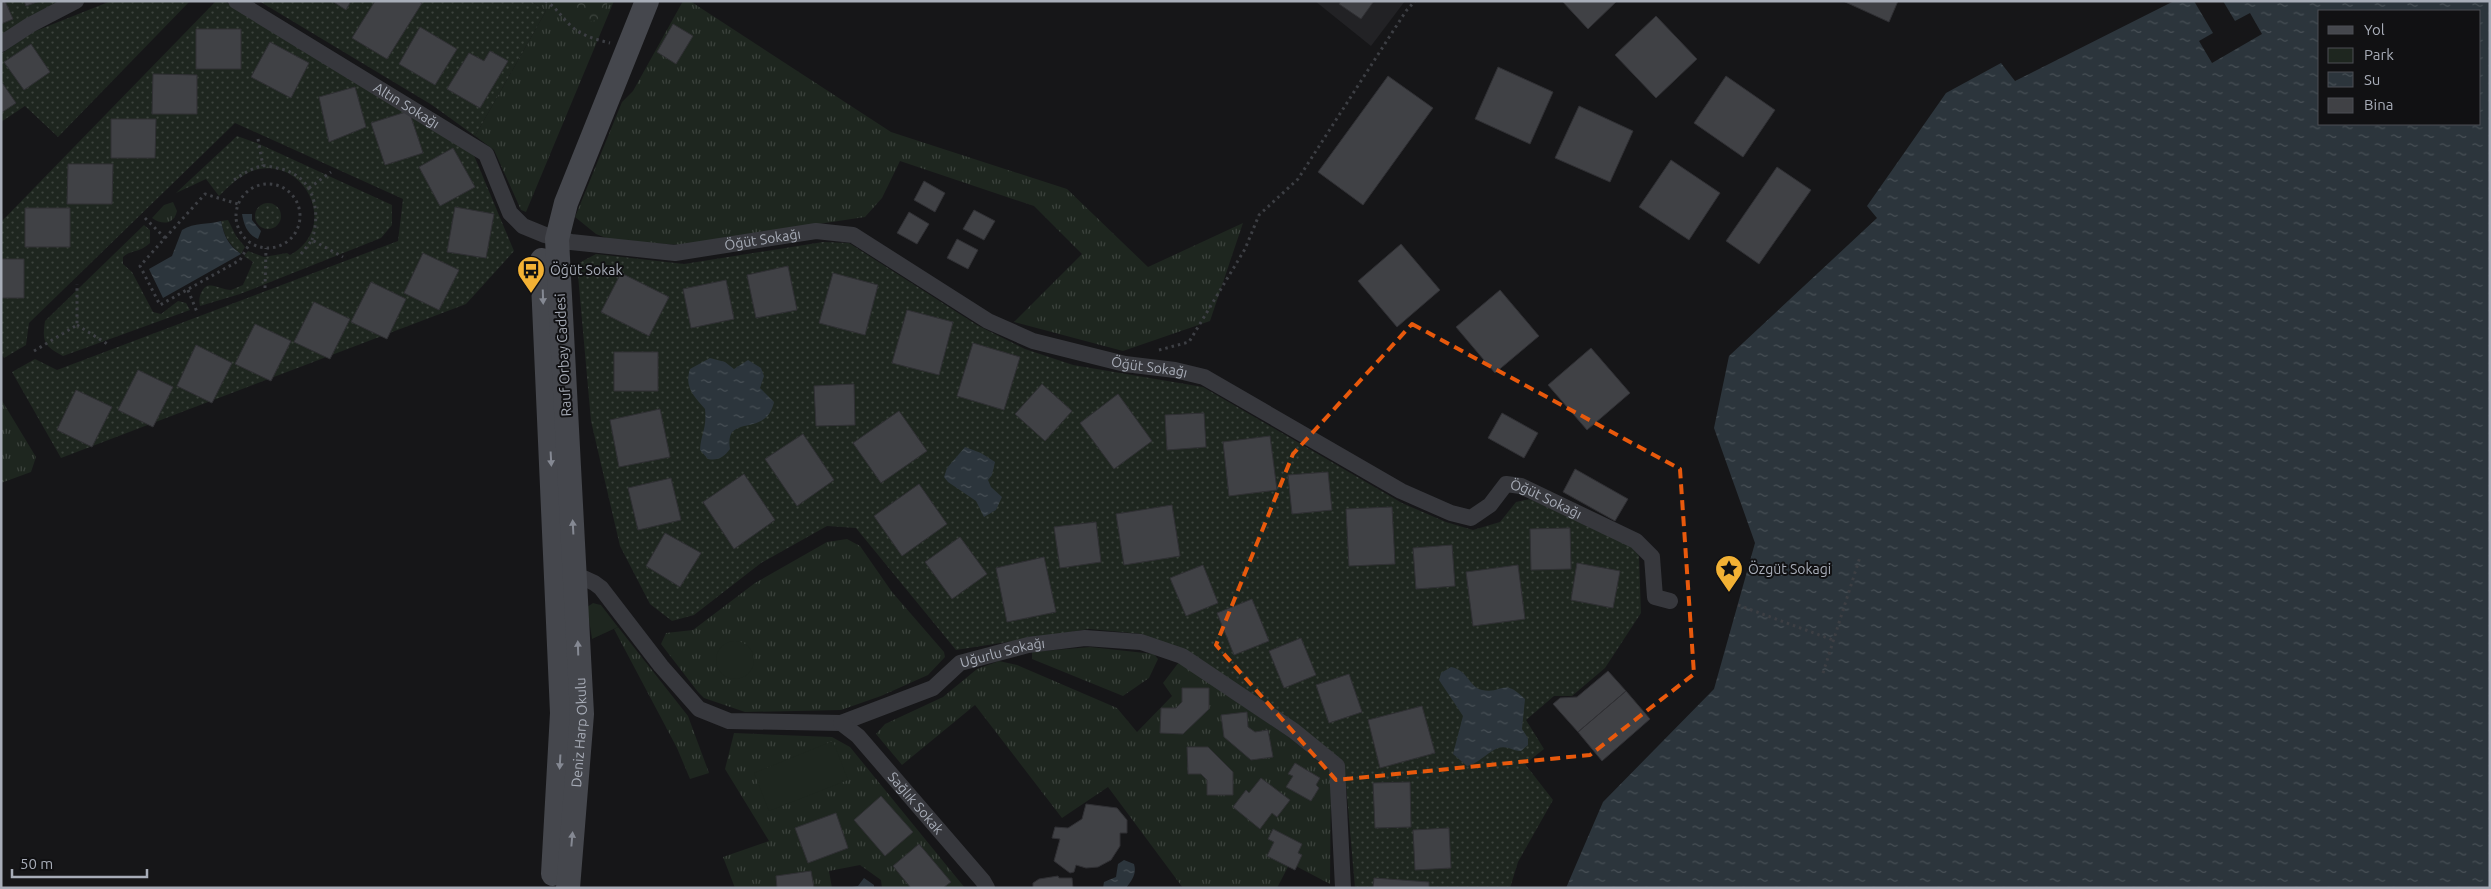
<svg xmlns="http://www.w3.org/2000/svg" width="2491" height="889" viewBox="0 0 2491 889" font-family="Ubuntu,sans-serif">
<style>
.built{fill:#222225}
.grass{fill:url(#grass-tufts)}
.forest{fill:url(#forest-crowns)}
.park{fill:#1e261f}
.garden{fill:url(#garden-dots)}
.water{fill:url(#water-ripples);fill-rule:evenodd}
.building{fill:#404145;stroke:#303034}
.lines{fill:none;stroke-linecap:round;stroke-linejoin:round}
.path{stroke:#3d3f44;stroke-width:3;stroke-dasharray:2.5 4;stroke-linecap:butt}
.street{stroke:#37383d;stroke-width:16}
.secondary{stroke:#45474d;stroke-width:24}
.oneway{fill:#858993}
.marked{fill:none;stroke:#e8590c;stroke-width:4;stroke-dasharray:10 6;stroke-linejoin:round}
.labels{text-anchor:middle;stroke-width:4;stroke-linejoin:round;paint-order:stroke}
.street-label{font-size:14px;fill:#a8adb8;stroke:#111113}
.poi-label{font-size:14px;fill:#a8adb8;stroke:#111113;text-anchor:start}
</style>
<defs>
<pattern id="grass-tufts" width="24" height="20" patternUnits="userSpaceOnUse" patternTransform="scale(1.25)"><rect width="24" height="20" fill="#1e261f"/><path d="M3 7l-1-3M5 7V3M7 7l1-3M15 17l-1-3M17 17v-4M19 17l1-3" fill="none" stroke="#3c433d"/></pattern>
<pattern id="forest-crowns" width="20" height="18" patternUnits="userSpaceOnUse" patternTransform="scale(1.25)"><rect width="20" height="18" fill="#1e261f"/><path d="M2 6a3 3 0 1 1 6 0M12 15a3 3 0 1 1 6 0" fill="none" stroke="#3c433d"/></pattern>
<pattern id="garden-dots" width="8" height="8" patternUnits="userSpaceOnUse" patternTransform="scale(1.25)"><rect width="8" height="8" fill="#1e261f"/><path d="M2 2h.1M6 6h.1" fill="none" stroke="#3c433d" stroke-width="1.8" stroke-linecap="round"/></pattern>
<pattern id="water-ripples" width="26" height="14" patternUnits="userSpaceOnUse" patternTransform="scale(1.25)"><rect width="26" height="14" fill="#2c353c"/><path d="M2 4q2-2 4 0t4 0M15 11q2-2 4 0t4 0" fill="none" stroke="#485056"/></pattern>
</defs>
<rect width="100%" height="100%" fill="#161618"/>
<!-- built -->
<path class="built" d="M1315,1H1405L1371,46Z"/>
<!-- grass -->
<path class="grass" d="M531,1H614L526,212L521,210L494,150L475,136L546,11Z
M683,1H690L891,132L1067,189L1148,267L1243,223L1210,321L1123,351L1014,322L1082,254L1034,206L900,161L882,198L865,217L680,245L611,240L596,234L575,217L622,102L633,91Z
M173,202L177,211C174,225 162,225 152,218L164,205Z
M1,399L36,457L31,472L1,483Z
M847,539L860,546L892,592L944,652L945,657L928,675L881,696L841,710L745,712L704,698L698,692L661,644L666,633L693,630L755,583L827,542Z
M618,627L688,716L709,773L690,779L677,748L614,629Z
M1090,647L1154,654L1158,659L1149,678L1123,696L1032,659V652Z
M999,661L1017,665L1117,708L1137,732L1172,696L1163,683L1179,662L1290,738L1331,772L1330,884L1290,863L1277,888H1183L1108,787L1062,818L975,705L902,765L876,734L885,724L943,697L977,669Z
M734,733L832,737L850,747L965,888H882L881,880L860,865L829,871L832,888H735L723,857L769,841L725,769Z"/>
<!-- forest -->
<path class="forest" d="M565,1H608L601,19L584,23Z"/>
<!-- park -->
<path class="park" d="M593,603L601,605L618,627L592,639L587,607Z
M716 660a19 19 0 1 1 38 0a19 19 0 1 1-38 0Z
M833,741L848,780L769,811L754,773Z"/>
<!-- garden -->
<path class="garden" d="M1,1H59L1,36Z
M111,1H190L58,137L25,106L1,122V54L33,32Z
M216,1H224L473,153L514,251L466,304L61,458L12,372L35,359L57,370L398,241L403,199L235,123L29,323L26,345L4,358L1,354V222Z
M259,1H531L546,11L475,136L432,105Z
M237,136L257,143L392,205V225L381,238L240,294L200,306C199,301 199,298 201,293C208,278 219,290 231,290L243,285L253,262L244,256L248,251L264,257L287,253L290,255C339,228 307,161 260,169C244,171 229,186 219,196L206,179L176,193Z
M255 216a13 13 0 1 1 26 0a13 13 0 1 1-26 0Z
M228,220L236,236L245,247L241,254C229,244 224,236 221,221Z
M144,225L150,230V243C138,254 132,249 123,257V264L132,272L153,312L161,314L178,301L186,303L190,310L63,356C44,346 42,342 45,321Z
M823,242L849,243L977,325L1025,349L1073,365L1203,387L1402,503L1446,522L1473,530L1500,522L1516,502L1530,499L1631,546L1639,556L1641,613L1605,668L1572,696H1554L1526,720L1544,749L1525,764L1553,800L1518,862L1510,888H1355L1344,762L1298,727L1142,634L1089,629L956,650L856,528L827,526L761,563L694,615L672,621L650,604L620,546L591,421L577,264L596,254L684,264Z"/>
<!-- water -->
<path class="water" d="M2174,1H2194L2213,33L2199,41L2212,63L2262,34L2250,13L2235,21L2223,1H2490V888H1566L1603,802L1714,689L1755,543L1714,428L1729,356L1877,218L1867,206L1946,93L2001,63L2015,81ZM2480,11V124H2320V11Z
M242,214H252V220L261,231L258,239C247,234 244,225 242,214Z
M221,221C224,236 228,245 241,254L163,298L149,269L172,256L182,230C195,222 207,225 221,221Z
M710,358L725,362L734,369L748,360L761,368L764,376L760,388L774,402C766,439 724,412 730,449C724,457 718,461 708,459L700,450C701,433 707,429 705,409C694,396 684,388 690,369Z
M965,447L981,453L995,462L992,475L988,480L991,487L1002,497L996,510L984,517L976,501L948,482L944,477L947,468Z
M1451,667C1468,670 1469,687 1482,690C1503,694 1503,677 1525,699L1522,729L1528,738V745L1521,751C1513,751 1507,745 1498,748C1486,753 1481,762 1467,766L1453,754L1463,716L1439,680L1441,673Z
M1124,860L1134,864C1137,874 1132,880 1126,888H1103L1104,882L1116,877L1118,864Z
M864,878L874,885V888H846L858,886Z"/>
<!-- building -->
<path class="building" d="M1,1H5L13,19L1,24Z
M24,1H40L26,6Z
M332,1H351L346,10Z
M375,1H418L422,3L387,59L352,38Z
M1341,1H1374L1361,19L1339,4Z
M1562,1H1617L1588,29Z
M1843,1H1898L1889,22Z
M1656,16L1697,59L1656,98L1615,55Z
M673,24L693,36L676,64L657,52Z
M420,27L457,49L435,85L399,64Z
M196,29H241V69H196Z
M270,42L309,63L291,98L251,77Z
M31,44L50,72L24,90L4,62Z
M490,51L508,61L480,108L447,89L469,53L484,61Z
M1498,67L1553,92L1530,144L1475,119Z
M153,74L197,75V114H152Z
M1388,76L1433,108L1363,205L1318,172Z
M1726,76L1775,110L1743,157L1694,123Z
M1,81L16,103L1,113Z
M355,87L366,127L329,142L319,97Z
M1579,106L1633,131L1610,182L1555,158Z
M409,111L423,153L385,165L371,123Z
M111,119H156L155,158H111Z
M453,148L475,187L440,206L419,167Z
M1671,160L1720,193L1689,240L1639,207Z
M68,164H113L112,204H67Z
M1777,167L1811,190L1759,264L1726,241Z
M924,181L945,193L935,212L914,200Z
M455,207L494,214L486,258L447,252Z
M25,208H70V247H25Z
M974,210L995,221L984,240L963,229Z
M909,212L929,224L917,244L897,233Z
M957,239L978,250L968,269L947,258Z
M1401,244L1440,290L1397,327L1358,281Z
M423,253L459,270L439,310L404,293Z
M1,259H24V298H1Z
M788,266L797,310L756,318L747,275Z
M621,273L669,297L649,336L601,312Z
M833,273L878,285L865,335L819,323Z
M726,280L734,319L691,328L683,289Z
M371,282L406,299L387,339L351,322Z
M1500,290L1539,336L1495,373L1456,327Z
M314,302L350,319L330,359L294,342Z
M907,310L953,322L939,375L892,363Z
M255,324L291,341L271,381L235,364Z
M973,343L1020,357L1004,410L957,396Z
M196,345L232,363L212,403L177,386Z
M1591,348L1630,393L1587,430L1548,385Z
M614,352H658V391H614Z
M138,370L173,387L153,427L118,410Z
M854,384L855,425L816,426L814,386Z
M1042,384L1072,411L1045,441L1015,414Z
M76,390L112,407L92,447L57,430Z
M1118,394L1152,441L1114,469L1080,423Z
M660,409L670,457L619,467L610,420Z
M899,411L927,451L881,483L853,443Z
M1204,413L1206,447L1167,450L1165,415Z
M1502,413L1538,433L1524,458L1488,438Z
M803,434L834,480L797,506L765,459Z
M1270,436L1277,490L1229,496L1223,442Z
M1575,469L1628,499L1615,521L1563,492Z
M1328,472L1332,510L1292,514L1288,475Z
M744,474L775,520L734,549L703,502Z
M671,478L681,520L638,530L628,488Z
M919,484L947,524L902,556L874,516Z
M1172,505L1180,556L1124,565L1116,514Z
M1392,507L1395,564L1349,566L1346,509Z
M1096,522L1101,562L1060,568L1054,527Z
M1570,528L1571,569L1531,570L1530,529Z
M665,533L701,553L680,587L646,566Z
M960,537L987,574L952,599L925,562Z
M1452,545L1455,586L1416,589L1413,548Z
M1044,557L1056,612L1007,622L996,568Z
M1577,563L1620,571L1613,608L1571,600Z
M1203,565L1218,603L1186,616L1170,578Z
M1518,565L1525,619L1473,626L1466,572Z
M1252,599L1269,641L1234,655L1217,613Z
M1301,638L1316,675L1284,688L1269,651Z
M1608,671L1626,691L1578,732L1553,704L1560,698L1577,697Z
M1349,674L1362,712L1329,723L1316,685Z
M1182,688H1209V709L1183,734L1160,733L1161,708H1176L1182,702Z
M1626,691L1650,719L1602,761L1578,732Z
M1422,706L1435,753L1380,768L1368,720Z
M1247,712L1248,727L1255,732L1268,730L1273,757L1251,760L1224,737L1221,715Z
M1187,747H1208L1233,772V795H1207V780L1201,774H1188Z
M1295,763L1320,778L1316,785L1319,788L1311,801L1286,787L1293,776L1288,774Z
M1261,778L1290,800L1277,817L1272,813L1260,829L1233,807L1246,790L1249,793Z
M1410,782L1411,827L1375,828L1373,783Z
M881,796L913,832L885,856L854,820Z
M1086,804L1117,808L1127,820V833H1120V846L1111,860L1098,867L1086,868L1076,865L1074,872L1070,873L1054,861L1060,839L1052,838L1055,827L1068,828L1082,819Z
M836,813L848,848L808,863L795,828Z
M1449,828L1451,868L1415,870L1413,830Z
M1273,829L1302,844L1298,853L1302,855L1295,870L1267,856L1274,842L1268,839Z
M919,844L951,882L943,888H911L893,866Z
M811,871L814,888H777L776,876Z
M1058,876L1059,878H1072L1073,888H1033V883L1039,879Z
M1374,878L1429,882V888H1373Z"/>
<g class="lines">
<!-- path -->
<path class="path" d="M545,1C555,6 560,15 568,23C579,35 594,39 610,43
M258,139L263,166
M234,180C243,174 252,168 262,166C267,165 275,168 281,169C315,177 321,212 312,240
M236 216a32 32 0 1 1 64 0a32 32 0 1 1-64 0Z
M309,188L331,172
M145,218L165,238L140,266L160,305L240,260L250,243
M165,238L205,194L238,204
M301,254L312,240L343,257
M265,288L266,248
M188,290L197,312
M77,325L109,345
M1159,350L1189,342L1245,249L1259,215L1298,179L1406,11L1415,1
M34,351L77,325V284
M1738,605L1833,640
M1823,673L1860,557"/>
<!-- street -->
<g class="street">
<path id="s1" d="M236,1L486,154L510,213L523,226L545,235L571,242L675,253L816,231L853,235L988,321L1033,341L1125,364L1175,370L1204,377L1401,491L1451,513L1471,518L1490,505L1506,484L1521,486L1636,541L1652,557L1655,597L1670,601"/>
<path d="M1,44L30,25L76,1"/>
<path id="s2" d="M565,576C579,575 590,579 601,588L661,666L699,709L729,721L841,723L933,688L960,663L1028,645L1085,638L1141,642L1182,656L1294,731L1337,766L1343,888"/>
<path id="s3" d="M841,723L858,736L983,881L987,888"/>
</g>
<!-- secondary -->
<g class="secondary">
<path d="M542,260L562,713L553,874"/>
<path id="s4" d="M568,888L582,714L557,239L566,203L647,1"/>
</g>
</g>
<!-- one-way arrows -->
<defs><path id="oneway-solid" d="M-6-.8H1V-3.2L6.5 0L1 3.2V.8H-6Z" transform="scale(1.25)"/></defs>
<g class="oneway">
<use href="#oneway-solid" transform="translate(543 297) rotate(88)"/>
<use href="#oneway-solid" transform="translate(551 459) rotate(87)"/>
<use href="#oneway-solid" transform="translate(573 527) rotate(-93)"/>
<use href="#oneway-solid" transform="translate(578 648) rotate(-92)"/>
<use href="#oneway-solid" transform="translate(560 762) rotate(93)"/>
<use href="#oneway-solid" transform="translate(572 839) rotate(-85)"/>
</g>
<!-- marked area -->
<path class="marked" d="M1412,324L1680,469L1694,674L1590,755L1336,780L1216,645L1293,454Z"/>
<!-- icons -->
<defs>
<symbol id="bus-pin" viewBox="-11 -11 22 30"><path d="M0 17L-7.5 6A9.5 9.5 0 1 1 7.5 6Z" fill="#f2b134" stroke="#111113"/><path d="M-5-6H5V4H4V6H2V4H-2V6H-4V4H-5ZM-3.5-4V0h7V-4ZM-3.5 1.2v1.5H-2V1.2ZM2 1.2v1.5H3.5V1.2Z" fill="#111"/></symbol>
<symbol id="sight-pin" viewBox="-11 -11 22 30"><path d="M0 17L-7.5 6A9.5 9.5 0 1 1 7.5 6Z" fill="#f2b134" stroke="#111113"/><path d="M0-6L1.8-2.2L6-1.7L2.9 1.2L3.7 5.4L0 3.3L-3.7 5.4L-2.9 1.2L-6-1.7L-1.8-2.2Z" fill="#111"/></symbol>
</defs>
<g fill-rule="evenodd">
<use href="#bus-pin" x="515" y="254" width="32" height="43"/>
<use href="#sight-pin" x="1713" y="553" width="32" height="43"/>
</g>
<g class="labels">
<!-- street labels -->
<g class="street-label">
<text dy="5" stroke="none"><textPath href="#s1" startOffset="200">Altın Sokağı</textPath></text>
<text dy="5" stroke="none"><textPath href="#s1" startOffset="619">Öğüt Sokağı</textPath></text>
<text transform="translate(563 355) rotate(-93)" y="5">Rauf Orbay Caddesi</text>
<text dy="5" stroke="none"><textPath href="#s1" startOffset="1039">Öğüt Sokağı</textPath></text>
<text dy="5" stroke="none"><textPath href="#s1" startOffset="1490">Öğüt Sokağı</textPath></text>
<text dy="5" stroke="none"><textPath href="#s2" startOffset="518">Uğurlu Sokağı</textPath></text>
<text dy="5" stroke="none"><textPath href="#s4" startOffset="156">Deniz Harp Okulu</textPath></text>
<text dy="5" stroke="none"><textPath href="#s3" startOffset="110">Sağlık Sokak</textPath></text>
</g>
<!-- poi labels -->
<g class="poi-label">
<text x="550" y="275">Öğüt Sokak</text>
<text x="1748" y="574">Özgüt Sokagi</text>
</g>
</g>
<!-- border -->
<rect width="2491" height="889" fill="none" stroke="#a8adb8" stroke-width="5"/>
<!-- legend -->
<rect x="2318" y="10" width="162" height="115" fill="#111113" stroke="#4d4f55"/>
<rect x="2328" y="26" width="25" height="8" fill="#45474d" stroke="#4d4f55"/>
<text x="2364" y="35" font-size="15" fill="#a8adb8">Yol</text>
<rect x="2328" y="48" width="25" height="15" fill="#1e261f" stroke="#4d4f55"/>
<text x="2364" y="60" font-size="15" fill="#a8adb8">Park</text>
<rect x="2328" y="72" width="25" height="15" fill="url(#water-ripples)" stroke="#4d4f55"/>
<text x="2364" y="85" font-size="15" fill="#a8adb8">Su</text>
<rect x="2328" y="98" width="25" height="15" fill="#404145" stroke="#4d4f55"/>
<text x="2364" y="110" font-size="15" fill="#a8adb8">Bina</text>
<!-- scale -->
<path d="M12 869v8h135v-8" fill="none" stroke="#a8adb8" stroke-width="2.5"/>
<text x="20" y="869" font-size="15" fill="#a8adb8" stroke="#111113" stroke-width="4" paint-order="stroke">50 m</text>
</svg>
